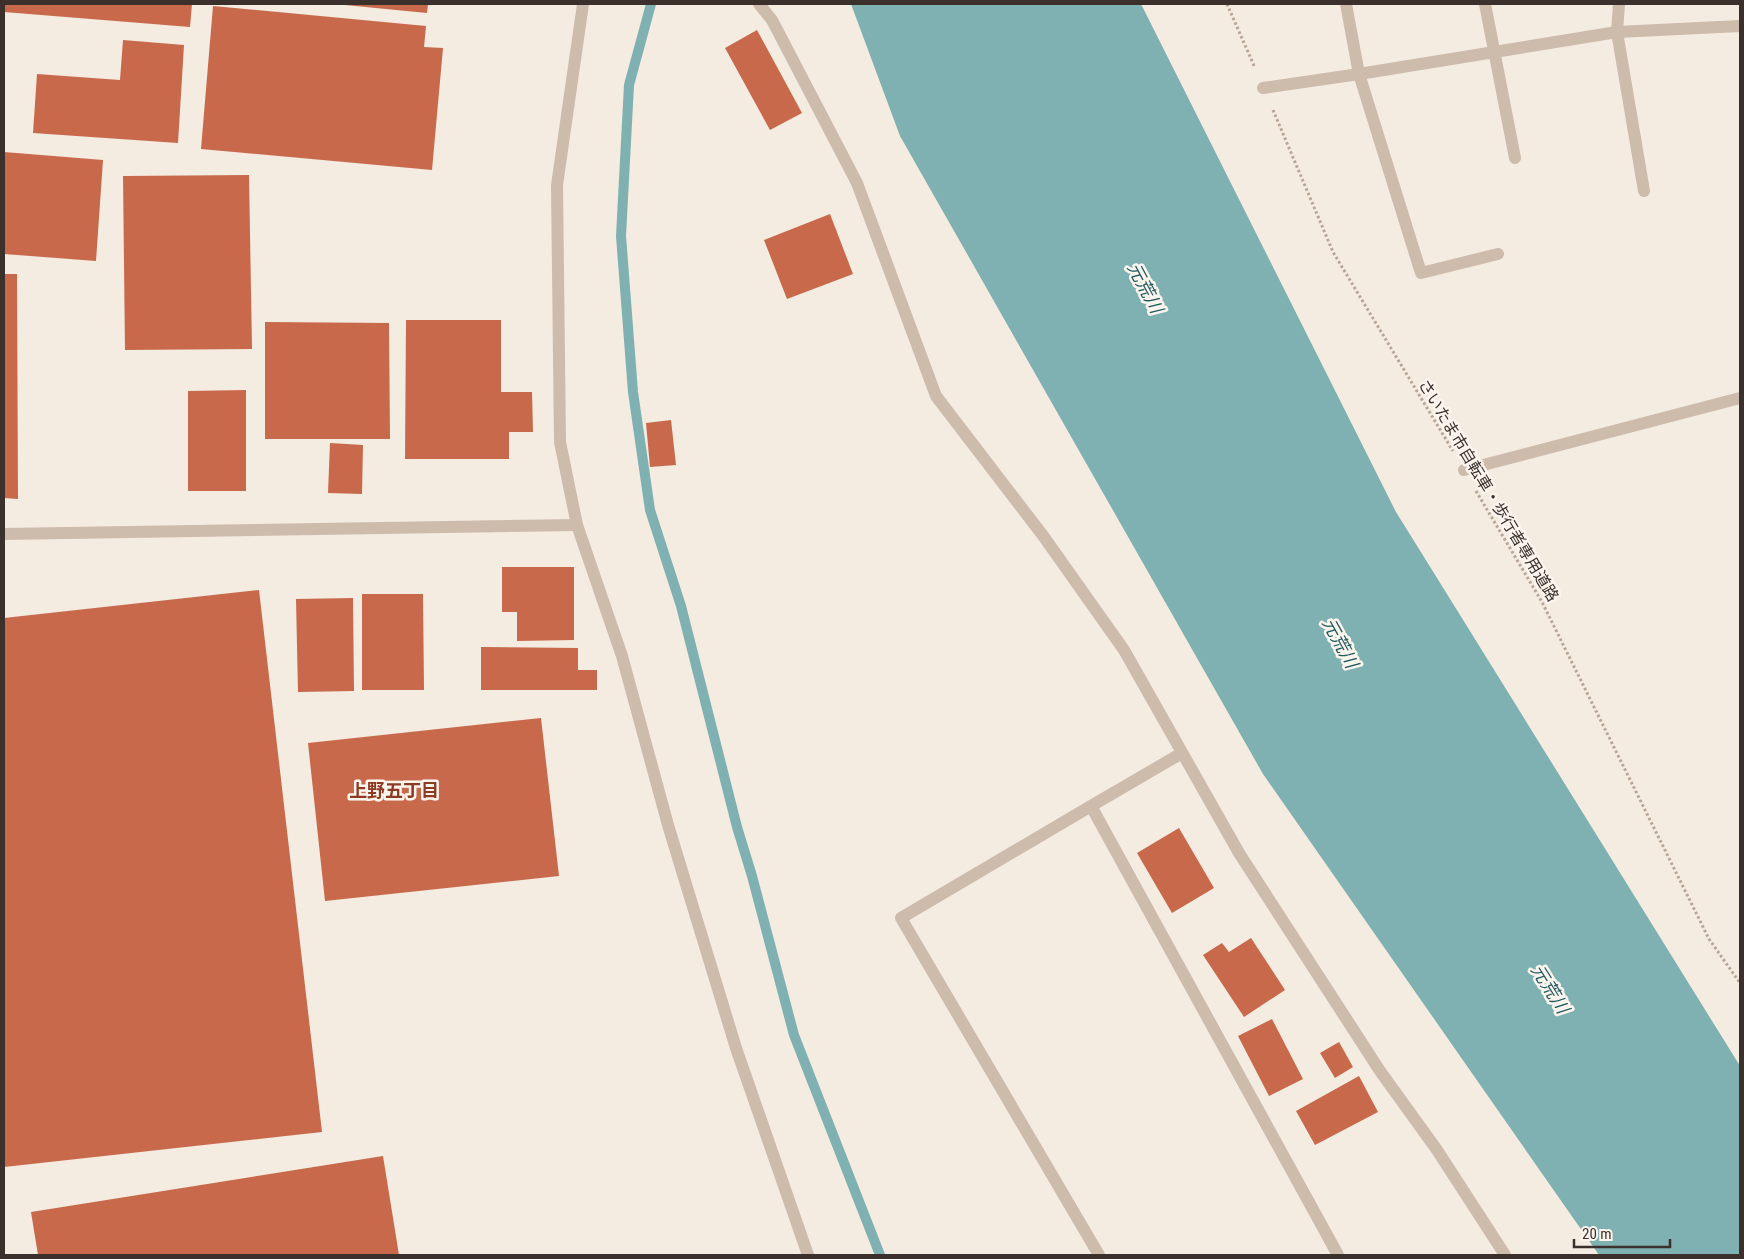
<svg xmlns="http://www.w3.org/2000/svg" width="1744" height="1259" viewBox="0 0 1744 1259" font-family="'Roboto Condensed','Noto Sans JP',sans-serif">
<style>
.water{fill:#7fb0b2}
.lines{fill:none;stroke-linecap:round;stroke-linejoin:round}
.stream{stroke:#7fb0b2;stroke-width:10}
.building{fill:#c8694b}
.path{stroke:#b9a596;stroke-width:3;stroke-dasharray:2.5 2.5;stroke-linecap:butt}
.service{stroke:#cdbbac;stroke-width:12}
.minor{stroke:#cdbbac;stroke-width:12}
.tertiary{stroke:#cdbbac;stroke-width:12}
.labels{text-anchor:middle;stroke-width:5;stroke-linejoin:round;paint-order:stroke}
.street-label{font-size:16px;fill:#3b302b;stroke:#fbf5ee}
.water-label{font-size:18px;font-style:italic;fill:#1f5a5e;stroke:#fbf5ee}
.neighbourhood-label{font-size:18px;font-weight:bold;fill:#8c3b22;stroke:#fbf5ee}
</style>
<rect width="100%" height="100%" fill="#f4ebe1"/>
<!-- water -->
<path class="water" d="M851,4H1141L1396,512L1740,1066V1255H1599L1263,774L900,136Z"/>
<g class="lines">
<!-- stream -->
<path class="stream" d="M651,4L629,85L621,236L633,392L650,510L681,606L737,827L752,876L794,1035L880,1255"/>
</g>
<!-- building -->
<path class="building" d="M4,4H192L190,27L4,12Z
M345,4H428L427,13L345,5Z
M213,6L426,26L424,47L443,48L432,170L201,149Z
M757,30L802,113L770,130L725,48Z
M123,40L184,45L178,143L33,133L37,74L120,80Z
M4,152L103,160L96,261L4,254Z
M249,175L252,349L125,350L123,176Z
M830,214L853,274L787,299L764,240Z
M4,274H17L18,499L4,498Z
M406,320H501V392H532L533,432H509V459H405Z
M265,322L389,323L390,439H265Z
M246,390V491H188V391Z
M671,420L676,465L650,467L646,423Z
M330,443L363,445L362,494L328,493Z
M502,567H574V640L517,641V612H502Z
M259,590L322,1132L4,1167V618Z
M362,594H423L424,690H362Z
M353,598L354,691L298,692L296,599Z
M481,647L578,648V670H597V690H481Z
M541,718L559,876L325,901L308,743Z
M1179,828L1214,888L1172,913L1137,853Z
M1251,938L1285,990L1244,1017L1203,955L1222,943L1229,952Z
M1272,1019L1303,1079L1269,1096L1238,1036Z
M1339,1042L1353,1067L1335,1078L1320,1053Z
M1359,1076L1378,1112L1315,1145L1296,1111Z
M383,1156L399,1255H38L31,1212Z"/>
<g class="lines">
<!-- path -->
<path class="path" d="M1227,4L1255,68
M1273,110L1333,252L1453,451
M1476,491L1542,602L1709,939L1740,983"/>
<!-- service -->
<path class="service" d="M1485,4L1515,158
M1617,32L1644,191
M1359,74L1421,273L1498,254"/>
<!-- minor -->
<path class="minor" d="M759,4L772,20L857,183L936,396L1044,537L1124,650L1239,853L1380,1071L1437,1150L1505,1255
M1346,4L1359,74L1617,32L1740,26
M1617,32L1619,4
M1263,88L1359,74
M1464,470L1740,398
M4,534L577,525
M1182,753L1091,806L1338,1255
M1091,806L901,918L1099,1255"/>
<!-- tertiary -->
<path class="tertiary" d="M583,4L557,185L560,442L577,525L622,656L668,825L736,1048L808,1255"/>
</g>
<g class="labels">
<!-- street labels -->
<g class="street-label">
<text transform="translate(1489 490) rotate(59)" y="6">さいたま市自転車・歩行者専用道路</text>
</g>
<!-- water labels -->
<g class="water-label">
<text transform="translate(1145 288) rotate(62)" y="6">元荒川</text>
<text transform="translate(1340 643) rotate(61)" y="6">元荒川</text>
<text transform="translate(1550 989) rotate(58)" y="6">元荒川</text>
</g>
<!-- neighbourhood labels -->
<g class="neighbourhood-label">
<text x="394" y="797">上野五丁目</text>
</g>
</g>
<!-- border -->
<rect width="1744" height="1259" fill="none" stroke="#3b302b" stroke-width="10"/>
<!-- scale -->
<path d="M1574 1239v8h96v-8" fill="none" stroke="#3b302b" stroke-width="2.5"/>
<text x="1582" y="1239" font-size="15" fill="#3b302b" stroke="#fbf5ee" stroke-width="4" paint-order="stroke">20 m</text>
</svg>
